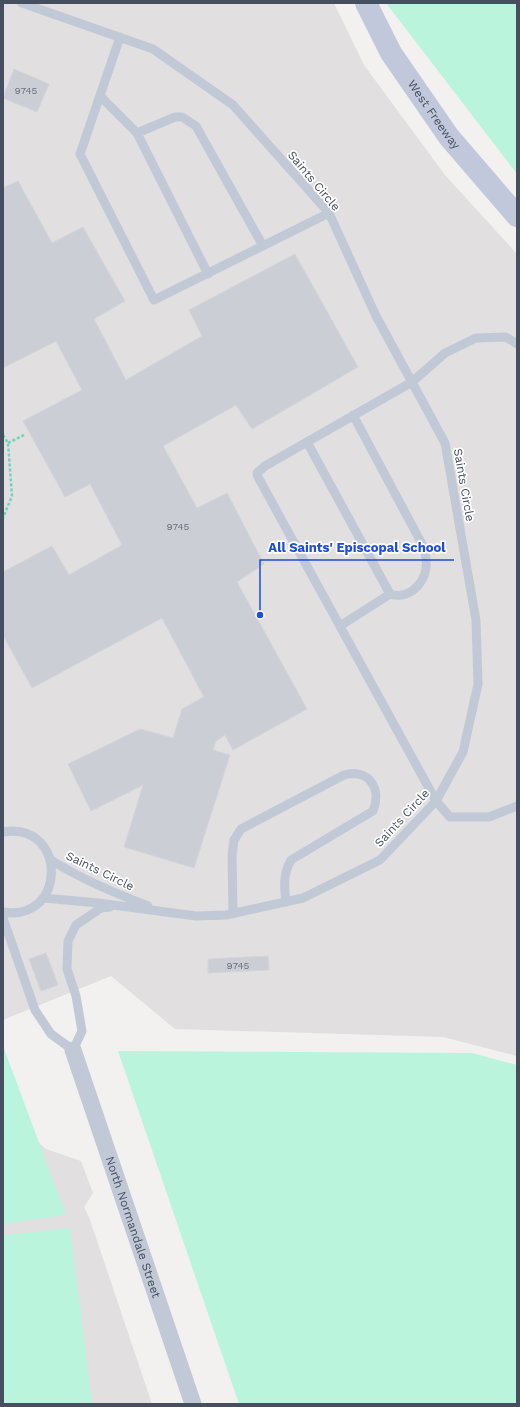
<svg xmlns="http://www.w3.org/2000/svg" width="520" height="1407" viewBox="0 0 520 1407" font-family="'Work Sans',sans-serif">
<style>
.education{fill:#e1dfdf}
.green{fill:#baf4dc}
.building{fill:#ccced6;stroke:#d3d4dc}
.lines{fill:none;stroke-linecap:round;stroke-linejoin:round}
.path{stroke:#6ed6b7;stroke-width:2.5;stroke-dasharray:3 2;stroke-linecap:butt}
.lane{stroke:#c2c9d6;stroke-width:9}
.street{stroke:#c2c9d6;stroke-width:17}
.secondary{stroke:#c1c8db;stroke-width:22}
.labels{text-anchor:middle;stroke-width:3.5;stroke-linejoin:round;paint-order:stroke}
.number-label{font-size:10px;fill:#686f7e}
.street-label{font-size:12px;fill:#464f60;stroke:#fff}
.leader{fill:none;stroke:#1d4ed8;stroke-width:1.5}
.callout-dot{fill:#1d4ed8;stroke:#fff;stroke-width:1.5}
.callout-label{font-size:13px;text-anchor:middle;font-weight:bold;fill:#1d4ed8;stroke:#fff;stroke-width:3.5;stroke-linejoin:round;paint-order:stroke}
</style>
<rect width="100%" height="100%" fill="#f3f0f0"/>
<!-- education -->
<path class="education" d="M3,3H334L364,65L445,175L517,254V1056L443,1037L175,1029L111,976L3,1020Z
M3,1061L32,1137L46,1149L81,1161L93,1193L84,1207L89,1217L152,1404H3Z"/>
<!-- green -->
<path class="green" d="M386,3H517V174Z
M3,1046L66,1215L3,1224Z
M118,1051L472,1053L517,1065V1404H239Z
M70,1228L92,1402L66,1404H3V1235Z"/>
<!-- building -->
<path class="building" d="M14,69L49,84L37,112L3,98Z
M18,181L52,243L83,227L125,301L94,319L126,380L202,336L189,310L295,254L358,367L252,429L236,405L163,446L197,508L227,493L264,564L237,582L307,709L233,750L225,735L216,741L213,750L230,755L194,868L124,847L143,785L91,811L68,764L140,729L173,738L182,709L204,697L162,618L32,688L3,635V572L52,546L69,575L122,545L90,484L65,497L23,421L82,390L56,341L3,368V188Z
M46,953L58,985L41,991L29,959Z
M268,956L269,970L208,973V959Z"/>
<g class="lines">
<!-- path -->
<path class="path" d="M3,435L8,443L12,496L3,518
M8,443L24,435"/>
<!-- lane -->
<path class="lane" d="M22,3L153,49L233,105L329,213L376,316L445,443L476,620L478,684L463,752L436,801L380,860L303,898L226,915L196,916L98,903L44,898
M120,37L80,154L154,300L329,213
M100,96L137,133L208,274
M137,133L175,117H182L196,126L263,246
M517,344L506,337L476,338L445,353L412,382L265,466L257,473L258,477L436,801L450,817H489L517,806
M307,442L390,594C411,601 429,579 426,559C426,554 423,548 422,544L353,415
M340,626L390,594
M3,832C68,821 67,923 3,912
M51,860C81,879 115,893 148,906
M233,914L232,855L234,840L241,829L344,775C369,768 382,789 373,811L291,860C283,874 284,886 286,902
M3,918L35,1010L51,1034L73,1050L82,1031L76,996L67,969L68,941L76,925L101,908L110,907"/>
<!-- street -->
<path class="street" id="s1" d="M73,1050L193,1404"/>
<!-- secondary -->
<path class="secondary" id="s2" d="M366,3L391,53L449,137L517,216"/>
</g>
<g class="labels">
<!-- number labels -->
<g class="number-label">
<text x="26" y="94">9745</text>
<text x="178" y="530">9745</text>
<text x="238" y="969">9745</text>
</g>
<!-- street labels -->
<g class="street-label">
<text dy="4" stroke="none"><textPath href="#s2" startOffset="131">West Freeway</textPath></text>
<text transform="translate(314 181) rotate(50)" y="4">Saints Circle</text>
<text transform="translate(464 485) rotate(80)" y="4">Saints Circle</text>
<text transform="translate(402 818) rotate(-47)" y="4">Saints Circle</text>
<text transform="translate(100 871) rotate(26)" y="4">Saints Circle</text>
<text dy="4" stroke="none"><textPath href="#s1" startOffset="187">North Normandale Street</textPath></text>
</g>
</g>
<!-- callouts -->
<path class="leader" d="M260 615L260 560H454"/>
<circle class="callout-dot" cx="260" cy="615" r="4"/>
<g class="callout-label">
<text x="357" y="552">All Saints' Episcopal School</text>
</g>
<!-- border -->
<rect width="520" height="1407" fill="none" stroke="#464f60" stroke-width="8"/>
</svg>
